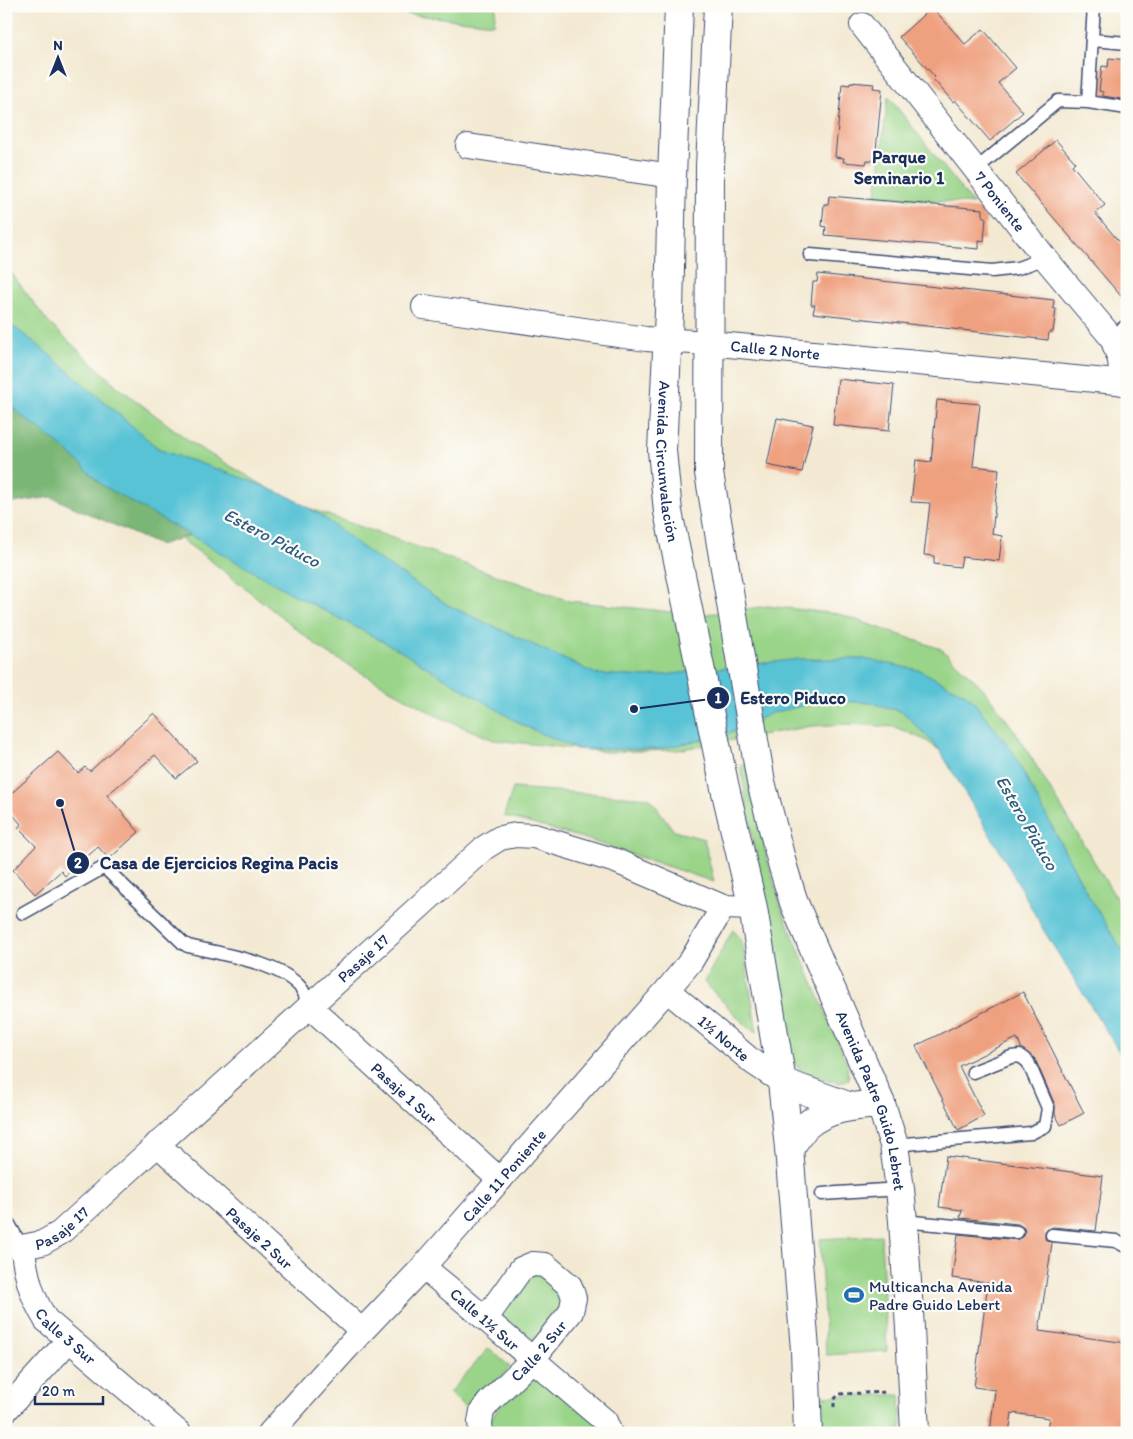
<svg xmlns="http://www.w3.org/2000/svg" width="1133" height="1439" viewBox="0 0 1133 1439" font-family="Itim,sans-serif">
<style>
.green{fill:#99d488;stroke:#5a8273}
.forest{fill:#7ab674;stroke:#4a7269}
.water{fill:#59c3d5;stroke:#3a799a}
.building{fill:#efa07f}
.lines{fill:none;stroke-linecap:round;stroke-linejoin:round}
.lane-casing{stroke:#3b4b6f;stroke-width:15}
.street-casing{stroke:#3b4b6f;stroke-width:26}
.primary-casing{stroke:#3b4b6f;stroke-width:30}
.path{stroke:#3b4b6f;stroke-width:3;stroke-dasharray:4 4;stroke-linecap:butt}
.lane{stroke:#fff;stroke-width:12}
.street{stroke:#fff;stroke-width:24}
.primary{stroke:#fff;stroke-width:28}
.labels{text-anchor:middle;stroke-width:4.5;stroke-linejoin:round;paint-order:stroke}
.street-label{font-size:16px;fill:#1b2f5e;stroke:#fdfcf7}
.poi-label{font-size:16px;fill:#1b2f5e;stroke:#fdfcf7;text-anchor:start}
.neighbourhood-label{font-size:18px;font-weight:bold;fill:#1b2f5e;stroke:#fdfcf7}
.water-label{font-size:18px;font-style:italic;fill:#2e5b82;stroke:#fdfcf7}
.leader{fill:none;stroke:#1b2f5e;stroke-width:2}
.callout-dot{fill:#1b2f5e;stroke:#fdfcf7;stroke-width:2}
.mark-label{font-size:15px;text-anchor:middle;font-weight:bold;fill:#fff}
.callout-label{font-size:18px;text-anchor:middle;font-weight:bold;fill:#1b2f5e;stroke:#fdfcf7;stroke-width:4.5;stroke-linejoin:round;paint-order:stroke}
</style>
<rect width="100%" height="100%" fill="#fdfcf7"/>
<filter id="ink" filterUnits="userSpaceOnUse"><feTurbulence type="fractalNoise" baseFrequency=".02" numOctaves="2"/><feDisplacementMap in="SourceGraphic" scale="10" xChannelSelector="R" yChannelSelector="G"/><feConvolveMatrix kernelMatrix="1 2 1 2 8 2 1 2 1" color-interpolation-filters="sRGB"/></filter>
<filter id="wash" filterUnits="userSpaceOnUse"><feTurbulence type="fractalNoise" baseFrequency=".0096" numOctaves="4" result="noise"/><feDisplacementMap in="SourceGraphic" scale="20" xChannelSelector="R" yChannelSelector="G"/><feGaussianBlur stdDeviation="1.12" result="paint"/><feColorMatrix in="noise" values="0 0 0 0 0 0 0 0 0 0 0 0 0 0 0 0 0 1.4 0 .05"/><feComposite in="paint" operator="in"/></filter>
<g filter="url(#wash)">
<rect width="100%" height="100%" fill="#f3e9d2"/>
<!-- green -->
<path class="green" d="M338,6H496L494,24Z
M888,96L973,204L876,195Z
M6,266L48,322L118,387L196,446L294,503L569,601L700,615L768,606L839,614L941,649L982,687L1017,734L1127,916V1065L956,762L925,740L895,727L849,724L812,726L677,750L607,752L494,740L437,716L324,651L210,560L6,413Z
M746,762L767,859L782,910L846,1061L849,1079L841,1083L810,1075L791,1062L740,765Z
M513,788L650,798L674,831L704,839L714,882L586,839L504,816Z
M733,930L742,940L757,1032L747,1027L704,982Z
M881,1235L887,1351L826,1355L820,1239Z
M533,1264L574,1298L532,1360L610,1433H481L532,1360L486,1318Z
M489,1348L510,1367L471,1412L449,1393Z
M900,1395L902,1433H815L814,1396Z"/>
<!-- forest -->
<path class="forest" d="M6,319L57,378L255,515L159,545L51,497L6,504Z"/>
<!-- water -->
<path class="water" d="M6,321L38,345L160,450L243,478L290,497L322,516L368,552L448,605L596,674L647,677L799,659H864L919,670L969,696L1011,749L1087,893L1127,958V1064L1044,931L1004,858L939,749L903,712L872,703L826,700L772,713L725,735L659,749H577L524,726L397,649L289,592L102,485L66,450L6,403Z"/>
<g id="blocks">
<!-- building -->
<path class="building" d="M932,7L965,44L983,29L1016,68L998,83L1023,112L990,141L955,100L953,102L933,79L935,77L899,37Z
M1109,58L1127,60V100L1103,96V92L1099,91L1102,66L1108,67Z
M850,82L874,84L873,88L882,89L875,161L867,160L866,164L843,162L844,158L835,157L842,84L850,85Z
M1056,140L1075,162L1072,165L1105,205L1095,213L1127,251V303L1016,174Z
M829,196L983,209V217H986L984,241L979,240V249L825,235L826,227L822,226L824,204H828Z
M818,274L1054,300L1053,308L1056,309L1053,332H1049L1048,340L813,313L815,305H811L813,282H817Z
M838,379L894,385L889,431L833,425Z
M937,400L980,404L973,466L999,469L992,534L1002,536L999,561L962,557L960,567L934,564V556L924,555L930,503L911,502L916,460L931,462Z
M777,418L813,425L802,472L767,465Z
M154,713L197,761L176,778L155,755L107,795L139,832L109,859L98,847L65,876L61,871L35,894L13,870L36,846L18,828L21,824L6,807V798L58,752L78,773L85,767L90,771Z
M1023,992L1084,1113L1061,1125L1055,1114V1105L1035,1059L1022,1049L1017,1038L959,1066L984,1116L958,1130L916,1046Z
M946,1156L1103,1176L1096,1231L1053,1227L1045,1231V1239L1052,1243L1039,1331L1127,1343V1433H1046L1049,1418L1012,1413L1009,1433H990L995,1390L974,1387L988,1283L952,1278L958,1234L1017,1240L1023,1237L1025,1232L1024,1228L1018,1224L960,1218L962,1210L939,1207Z"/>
</g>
</g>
<g filter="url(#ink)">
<use href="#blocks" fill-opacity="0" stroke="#3b4b6f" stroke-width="1"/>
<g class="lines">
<defs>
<path id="lane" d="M1093,40L1127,43
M1088,102L1094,6
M975,170L1058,101L1088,102L1127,108
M810,255L992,271L1018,268L1045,258
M1112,338L1127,325
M23,913L101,869H106L183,943L188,946C220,954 280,962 301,988C305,993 307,1001 309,1006
M894,1145L1031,1133L1045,1126L1048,1108L1028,1062L1020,1056L1011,1057L973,1072
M822,1194L900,1189
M6,1219L22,1247
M903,1221L1017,1232
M1052,1235L1116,1241L1127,1247"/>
<g id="street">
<path id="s1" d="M862,25L1045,258L1112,338L1120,360L1122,383"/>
<path d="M468,146L672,176"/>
<path id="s2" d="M424,307L646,339L708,343L1127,383"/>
<path d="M667,990L754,1063L782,1082"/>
<path id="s3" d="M309,1006L500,1180"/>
<path id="s4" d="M157,1144L362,1331"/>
<path id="s5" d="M6,1244L22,1247C27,1277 30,1294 46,1320L179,1433"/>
<path id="s6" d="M22,1247L42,1243L60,1233L484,848L500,838L516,835L534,836L616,861L723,907L753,908"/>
<path d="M423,1267C485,1317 544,1370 605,1421L610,1433"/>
<path d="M6,1410L69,1340"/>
<path id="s7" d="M270,1433L362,1331L423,1267L667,990L691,961L723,907"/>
<path id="s8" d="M481,1433L480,1422L482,1411L489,1402L532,1360L571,1312L574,1298L570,1286L545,1265L533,1264L521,1269L486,1318"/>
</g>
<g id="primary">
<path id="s9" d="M679,6L672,176L669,312L662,450L668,512L725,788L753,908L782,1082L789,1148L805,1350L808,1433"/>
<path id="s10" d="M718,6L710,166L709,473L761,782L783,867L794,903L881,1104L894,1145L900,1189L903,1221L910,1328L915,1433"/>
<path d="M782,1082L848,1106"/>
<path d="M789,1148C795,1141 800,1132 806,1126C827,1107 855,1106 881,1104"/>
</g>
</defs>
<!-- lane casing -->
<use href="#lane" class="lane-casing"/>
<!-- street casing -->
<use href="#street" class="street-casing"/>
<!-- primary casing -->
<use href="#primary" class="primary-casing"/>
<!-- path -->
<path class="path" d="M834,1407V1400L839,1394L888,1392"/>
<!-- lane -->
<use href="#lane" class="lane"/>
<!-- street -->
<use href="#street" class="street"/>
<!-- primary -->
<use href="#primary" class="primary"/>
</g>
</g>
<!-- icons -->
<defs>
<symbol id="stadium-bare" viewBox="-9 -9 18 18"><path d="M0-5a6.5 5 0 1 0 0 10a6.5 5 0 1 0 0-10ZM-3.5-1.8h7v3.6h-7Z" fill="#1f6fb2" stroke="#fdfcf7" stroke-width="2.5" paint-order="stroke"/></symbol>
</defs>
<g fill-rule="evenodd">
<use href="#stadium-bare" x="840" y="1281" width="28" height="28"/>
</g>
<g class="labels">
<!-- street labels -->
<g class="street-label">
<text dy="6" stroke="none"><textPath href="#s1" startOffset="224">7 Poniente</textPath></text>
<text dy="6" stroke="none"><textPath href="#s2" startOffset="354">Calle 2 Norte</textPath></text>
<text dy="6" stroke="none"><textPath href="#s9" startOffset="456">Avenida Circunvalación</textPath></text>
<text dy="6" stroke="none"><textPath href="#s6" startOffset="450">Pasaje 17</textPath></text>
<text transform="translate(724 1038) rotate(40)" y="6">1½ Norte</text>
<text dy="6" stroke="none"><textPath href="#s3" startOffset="129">Pasaje 1 Sur</textPath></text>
<text dy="6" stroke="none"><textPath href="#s10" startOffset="1119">Avenida Padre Guido Lebret</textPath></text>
<text dy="6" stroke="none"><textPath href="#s7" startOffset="348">Calle 11 Poniente</textPath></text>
<text dy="6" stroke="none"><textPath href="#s6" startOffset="45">Pasaje 17</textPath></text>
<text dy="6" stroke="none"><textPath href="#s4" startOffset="139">Pasaje 2 Sur</textPath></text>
<text transform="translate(485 1319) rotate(41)" y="6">Calle 1½ Sur</text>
<text dy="6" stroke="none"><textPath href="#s5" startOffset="119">Calle 3 Sur</textPath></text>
<text dy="6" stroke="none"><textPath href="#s8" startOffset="105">Calle 2 Sur</textPath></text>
</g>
<!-- poi labels -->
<g class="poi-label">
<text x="869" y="1292">Multicancha Avenida<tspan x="869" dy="18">Padre Guido Lebert</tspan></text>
</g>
<!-- neighbourhood labels -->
<g class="neighbourhood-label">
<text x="899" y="163">Parque<tspan x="899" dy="21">Seminario 1</tspan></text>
</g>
<!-- water labels -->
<g class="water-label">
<text transform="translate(272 538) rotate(28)" y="6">Estero Piduco</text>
<text transform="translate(1027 823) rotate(60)" y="6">Estero Piduco</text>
</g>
</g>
<!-- callouts -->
<path class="leader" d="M634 709L718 698M60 803L78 863"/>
<g class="callout-dot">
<circle cx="634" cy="709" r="5"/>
<circle cx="60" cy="803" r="5"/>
<circle cx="718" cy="698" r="12"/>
<circle cx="78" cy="863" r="12"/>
</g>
<g class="mark-label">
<text x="718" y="703">1</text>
<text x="78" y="868">2</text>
</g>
<g class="callout-label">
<text x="793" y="704">Estero Piduco</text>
<text x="219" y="869">Casa de Ejercicios Regina Pacis</text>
</g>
<!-- margin -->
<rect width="1133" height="1439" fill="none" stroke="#fdfcf7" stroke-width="25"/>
<!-- north arrow -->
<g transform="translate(58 58)" stroke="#fdfcf7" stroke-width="4" paint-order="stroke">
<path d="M0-4L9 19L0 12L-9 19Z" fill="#1b2f5e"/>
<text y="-8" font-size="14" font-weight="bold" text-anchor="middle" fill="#1b2f5e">N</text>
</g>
<!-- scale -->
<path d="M35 1396v8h68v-8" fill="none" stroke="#1b2f5e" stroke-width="2.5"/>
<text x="42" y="1396" font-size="15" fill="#1b2f5e" stroke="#fdfcf7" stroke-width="4" paint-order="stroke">20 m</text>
</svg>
